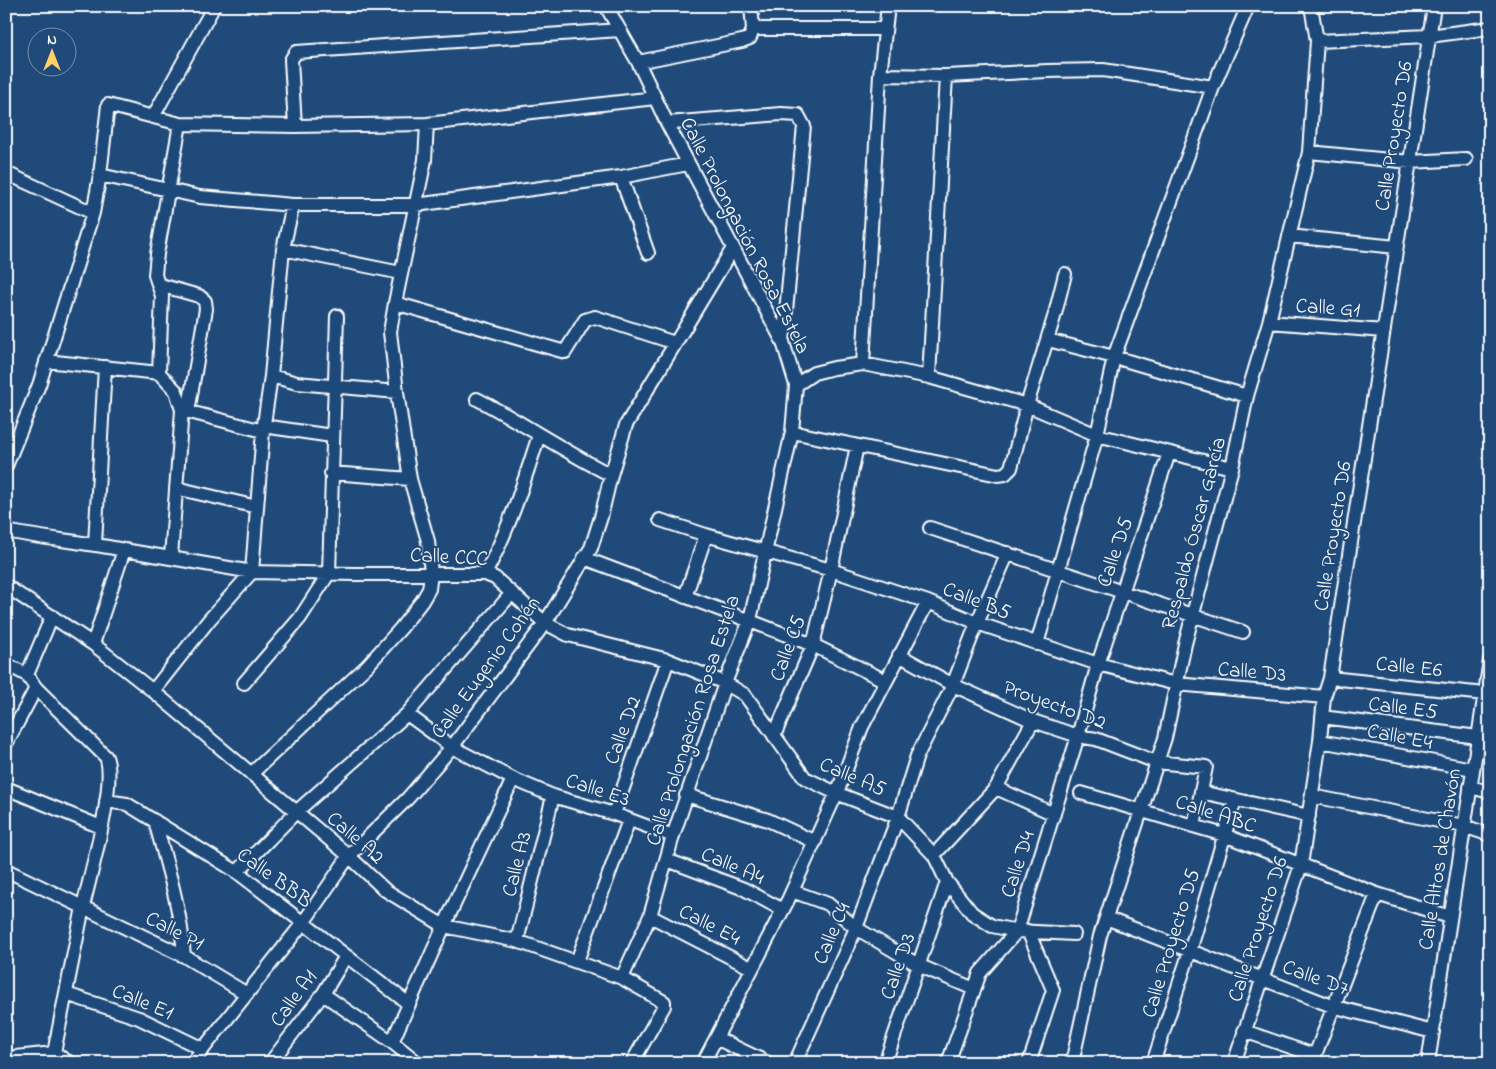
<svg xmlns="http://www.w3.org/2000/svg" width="1496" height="1069" viewBox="0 0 1496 1069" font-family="'Indie Flower',sans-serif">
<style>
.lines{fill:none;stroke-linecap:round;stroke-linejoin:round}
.street-casing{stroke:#fff;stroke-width:16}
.street{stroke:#1f4a7a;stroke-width:12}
.labels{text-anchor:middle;stroke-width:4;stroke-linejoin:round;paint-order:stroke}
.street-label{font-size:21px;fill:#fff;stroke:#1f4a7a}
</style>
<rect width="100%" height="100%" fill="#1f4a7a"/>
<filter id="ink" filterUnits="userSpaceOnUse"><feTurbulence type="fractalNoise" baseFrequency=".02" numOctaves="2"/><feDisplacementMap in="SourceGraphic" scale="10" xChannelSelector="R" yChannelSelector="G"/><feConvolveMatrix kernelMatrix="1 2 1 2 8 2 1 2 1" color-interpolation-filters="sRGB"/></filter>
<g filter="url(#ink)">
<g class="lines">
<defs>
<path id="street" d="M606,6L638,62L667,123L783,342L796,385L792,432L750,620L725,683L673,836L650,916L622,978
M753,29H885
M1317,41L1429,36L1490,28
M638,62L742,41L750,38L753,29L751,6
M880,75L946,76L1047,71L1103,70L1213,87
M153,117L214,6
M667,123L781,114L798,115L804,126L783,342
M295,126L291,60L296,52L620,30
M1309,152L1410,162L1466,159
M6,173L93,213
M100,175L200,197L293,205H416L621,177L688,164
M621,177L648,253
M1289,236L1396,247
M283,249L401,273
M160,285L199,296L205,301L206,309L188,412
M395,303L565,352L585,320L595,317L675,343
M1269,322L1384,331
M1048,340L1114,357L1247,396
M46,361L159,373L176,391L182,410L171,557
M863,364L880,75L888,6
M159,373L162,296L155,275L157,254L180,124
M271,376L297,383L397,392
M929,377L946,76
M796,385L814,373L834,368L863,364L929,377L1027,405L1097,435L1232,468
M477,399C523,423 565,452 611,475
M182,410L263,431
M263,426L332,436
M792,432L998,475L1005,474L1011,468L1027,405L1055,314L1065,274
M6,466L39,385L93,213L100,175L108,105L180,124L295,126L427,124L655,98
M331,473L410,479
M176,488L257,507
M660,520L706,535L831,570L928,602L977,623L1098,664L1176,684L1324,697
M930,528L1243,632
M6,531C45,539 85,542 124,550L93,644
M95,544L105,367
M124,550L252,572L354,574H485L495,578L545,623L568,635L668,660L725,683L745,695L805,778L836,793L898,817L934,855L947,882L972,913L992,926L1017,931L1074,934
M584,558L813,645L886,681
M485,574C509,530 524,482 539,435
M6,586L93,644L153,691L349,856L385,890L444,926L517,941L622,978L664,1002V1006L632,1063
M685,597L706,535
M1037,644L1097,435L1114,357L1213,87L1248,6
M899,655L953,685L1033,721L1078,736L1096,739L1156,762L1206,767L1194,826
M6,664L27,675L36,688L6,744
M27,675L52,616
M1330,678L1485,694
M244,683L300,618L329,573L337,316
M36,688L106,757C117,783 90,875 83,907C73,955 64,1004 54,1053
M153,691L209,620L252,572L263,431L271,376L283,249L293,205
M407,714L452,747L513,779L553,796L614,814L673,836
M1322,717L1478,737
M774,736L813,645L831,570L857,446
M1320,741L1473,769
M251,774L367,666L401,628L422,601L429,589L431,574L428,541L410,479L397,392L390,332L395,303L425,160L427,124
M1470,787L1490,792
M6,788L101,827
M996,788L1054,814
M1201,792L1309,816
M1081,793L1224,835L1377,894L1450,917
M686,795L768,820L815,842
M1312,796L1464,826L1490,835
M106,801L127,804L237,872L409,1004
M614,814L668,660
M155,821C167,866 181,909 184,956
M934,855L996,788L1033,721
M667,860L744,889L783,910
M6,870L184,956L247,994
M237,872L296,812L407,714L512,593
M792,891L828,904L856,928L918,965L974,989
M650,916L751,968
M1106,918L1332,1006L1433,1032
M1028,931L1053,990L1029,1063
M517,941L553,796
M577,961L629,820
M66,994L139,1018L203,1049
M323,994L392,1042L418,1063
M1244,1031L1314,1055
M716,1038L768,1063
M392,1042L444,926L513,779
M6,1058L54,1053L70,1063
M192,1063L303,923L349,856L408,798L452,747L545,623L591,548L601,517L611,475L626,425L733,248
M270,1063L323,994L346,956
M703,1063L788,900L839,788L862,727L928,602
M795,1063L856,928L898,817L917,756L953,685L977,623L1008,553
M885,1063L947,882
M948,1063L980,973L1017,931L1078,736L1098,664L1169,453
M1072,1063L1100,936L1165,738L1185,644L1232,468L1247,396L1269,322L1309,152L1317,41L1311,6
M1153,1063L1190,951L1235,800
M1234,1063L1301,865L1320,741L1324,697L1330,678L1434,6
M1312,1063L1377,894
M1428,1063L1490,660"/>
</defs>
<!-- street casing -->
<use href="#street" class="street-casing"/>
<!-- street -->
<use href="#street" class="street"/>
</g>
</g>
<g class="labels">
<!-- street labels -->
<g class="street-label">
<text transform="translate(1393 136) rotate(-81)" y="7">Calle Proyecto D6</text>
<text transform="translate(746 235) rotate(63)" y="7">Calle Prolongación Rosa Estela</text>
<text transform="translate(1328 307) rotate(4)" y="7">Calle G1</text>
<text transform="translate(1193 533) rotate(-75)" y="7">Respaldo Óscar García</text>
<text transform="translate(1332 536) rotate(-81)" y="7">Calle Proyecto D6</text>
<text transform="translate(1114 552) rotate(-71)" y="7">Calle D5</text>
<text transform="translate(449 556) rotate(3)" y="7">Calle CCC</text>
<text transform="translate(977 600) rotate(21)" y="7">Calle B5</text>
<text transform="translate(787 648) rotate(-70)" y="7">Calle C5</text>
<text transform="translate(1409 666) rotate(6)" y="7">Calle E6</text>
<text transform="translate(485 667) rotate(-54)" y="7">Calle Eugenio Cohén</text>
<text transform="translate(1252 671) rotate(5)" y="7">Calle D3</text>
<text transform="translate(1055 704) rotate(20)" y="7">Proyecto D2</text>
<text transform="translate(1403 707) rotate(7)" y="7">Calle E5</text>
<text transform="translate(692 720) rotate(-72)" y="7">Calle Prolongación Rosa Estela</text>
<text transform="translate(622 730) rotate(-70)" y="7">Calle D2</text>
<text transform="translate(1400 736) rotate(11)" y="7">Calle E4</text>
<text transform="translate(853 776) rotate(23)" y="7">Calle A5</text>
<text transform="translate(598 789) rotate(18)" y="7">Calle E3</text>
<text transform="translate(1216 813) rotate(18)" y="7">Calle ABC</text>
<text transform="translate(356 837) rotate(41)" y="7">Calle A2</text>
<text transform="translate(1439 859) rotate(-81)" y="7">Calle Altos de Chavón</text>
<text transform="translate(516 864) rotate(-76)" y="7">Calle A3</text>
<text transform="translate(1017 864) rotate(-72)" y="7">Calle D4</text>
<text transform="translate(733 865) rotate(23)" y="7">Calle A4</text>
<text transform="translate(275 877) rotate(36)" y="7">Calle BBB</text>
<text transform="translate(710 924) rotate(27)" y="7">Calle E4</text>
<text transform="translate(1257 929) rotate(-72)" y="7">Calle Proyecto D6</text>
<text transform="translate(175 930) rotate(27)" y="7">Calle P1</text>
<text transform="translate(831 933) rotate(-67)" y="7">Calle C4</text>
<text transform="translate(1170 943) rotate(-73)" y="7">Calle Proyecto D5</text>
<text transform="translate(897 966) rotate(-71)" y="7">Calle D3</text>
<text transform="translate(1316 977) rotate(20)" y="7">Calle D7</text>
<text transform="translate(293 998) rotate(-54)" y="7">Calle A1</text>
<text transform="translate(143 1001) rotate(22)" y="7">Calle E1</text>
</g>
</g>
<!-- margin -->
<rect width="1496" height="1069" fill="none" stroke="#1f4a7a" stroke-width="25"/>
<rect x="12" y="12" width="1471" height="1044" fill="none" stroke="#fff" stroke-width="2" filter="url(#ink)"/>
<!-- north arrow -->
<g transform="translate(52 52)"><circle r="24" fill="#1f4a7a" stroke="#7992af"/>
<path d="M0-4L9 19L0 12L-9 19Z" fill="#ffd166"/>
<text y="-8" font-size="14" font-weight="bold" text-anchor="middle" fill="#ffffff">N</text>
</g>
</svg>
